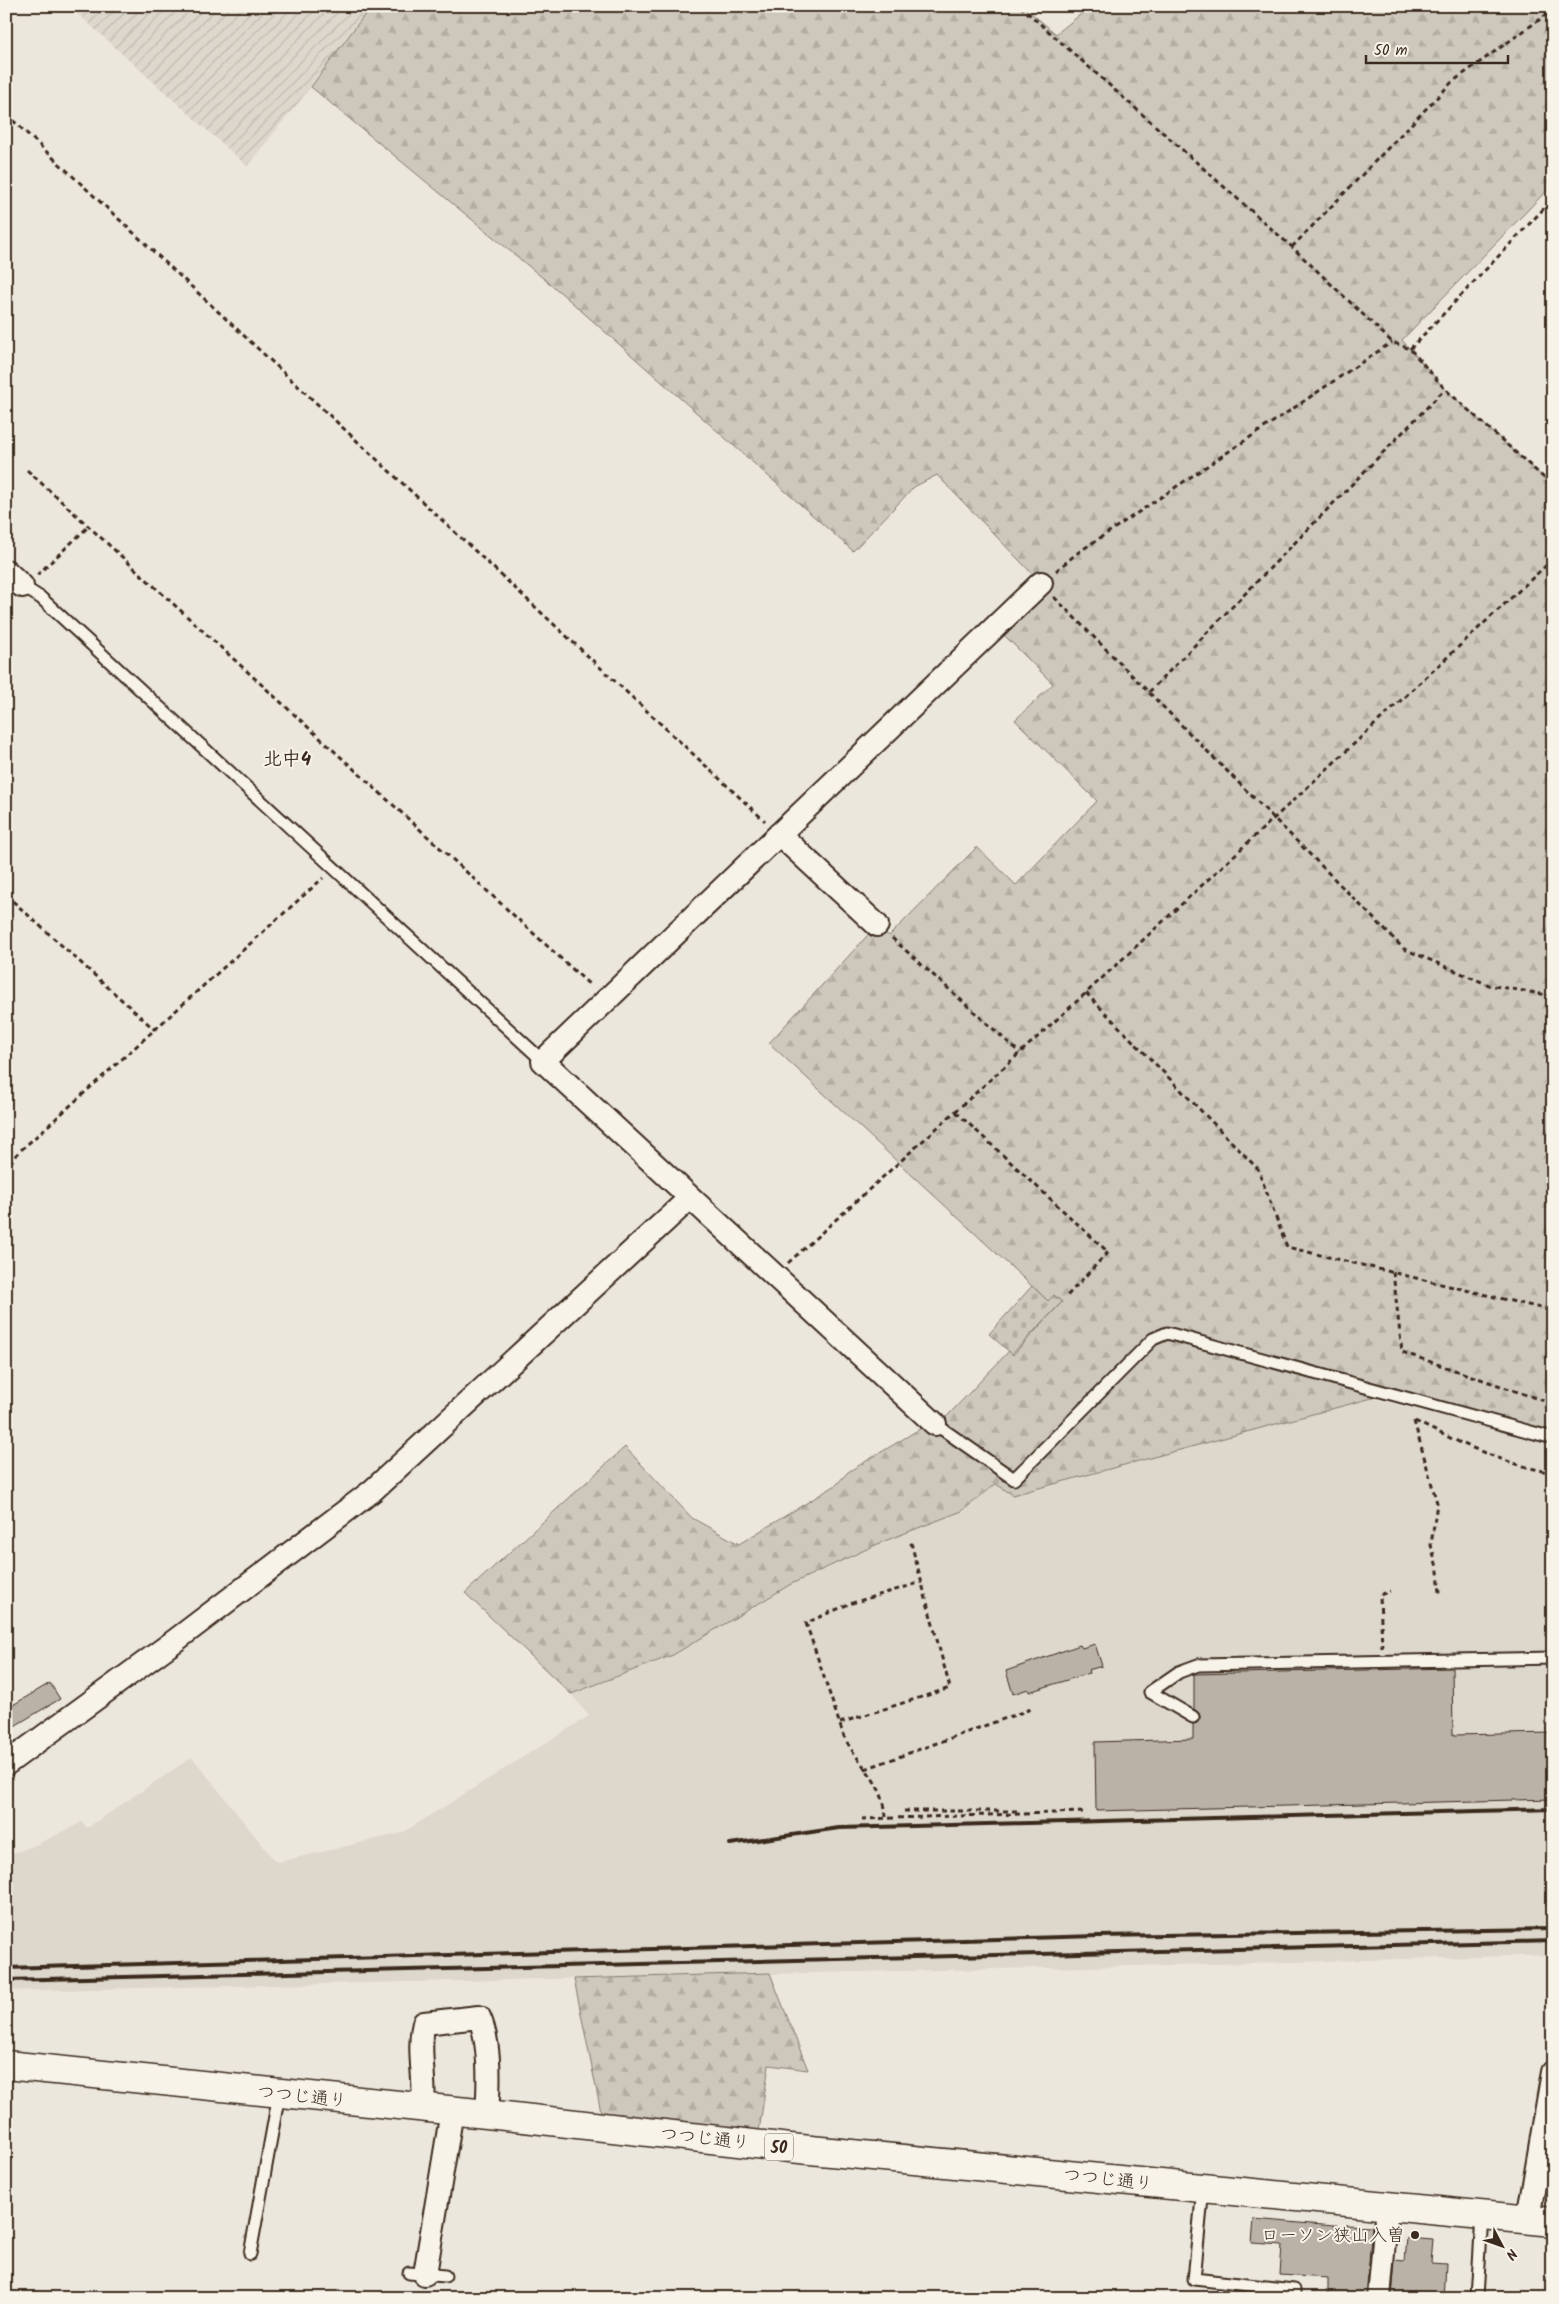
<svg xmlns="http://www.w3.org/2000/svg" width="1559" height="2304" viewBox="0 0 1559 2304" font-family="Kalam,'Klee One',sans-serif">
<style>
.built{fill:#ddd7cc}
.industrial{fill:url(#industrial-furrows)}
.forest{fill:url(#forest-firs);stroke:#84796d}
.cemetery{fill:url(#cemetery-stones);stroke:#84796d}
.building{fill:#bab2a7;stroke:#3b2a1e}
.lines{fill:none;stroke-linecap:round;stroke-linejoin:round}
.lane-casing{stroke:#3b2a1e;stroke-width:15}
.street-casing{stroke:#3b2a1e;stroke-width:26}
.primary-casing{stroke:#3b2a1e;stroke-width:31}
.path{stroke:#3b2a1e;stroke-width:3;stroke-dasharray:5 4;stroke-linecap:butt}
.lane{stroke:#f7f3e8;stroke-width:11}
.street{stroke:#f7f3e8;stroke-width:22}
.primary{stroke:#f7f3e8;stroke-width:28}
.rail{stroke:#3b2a1e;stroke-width:4}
.poi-dot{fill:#3b2a1e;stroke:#f7f3e8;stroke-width:2}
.labels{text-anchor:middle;stroke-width:4;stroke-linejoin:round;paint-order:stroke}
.shield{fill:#f7f3e8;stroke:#73665b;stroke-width:1}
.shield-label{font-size:16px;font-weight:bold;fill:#3b2a1e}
.street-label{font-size:18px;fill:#3b2a1e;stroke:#f7f3e8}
.poi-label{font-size:18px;fill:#3b2a1e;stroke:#f7f3e8;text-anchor:end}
.neighbourhood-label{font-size:19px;font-weight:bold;fill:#3b2a1e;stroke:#f7f3e8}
</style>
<defs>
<pattern id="industrial-furrows" width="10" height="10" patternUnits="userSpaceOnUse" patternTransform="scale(1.25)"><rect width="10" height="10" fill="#ddd7cc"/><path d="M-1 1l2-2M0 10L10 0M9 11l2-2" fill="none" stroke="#bfb9af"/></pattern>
<pattern id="forest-firs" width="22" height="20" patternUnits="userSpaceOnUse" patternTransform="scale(1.25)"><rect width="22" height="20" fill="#cec8bc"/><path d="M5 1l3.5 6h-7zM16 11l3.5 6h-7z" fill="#b2aca1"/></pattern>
<pattern id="cemetery-stones" width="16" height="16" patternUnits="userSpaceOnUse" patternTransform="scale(1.25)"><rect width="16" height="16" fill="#cec8bc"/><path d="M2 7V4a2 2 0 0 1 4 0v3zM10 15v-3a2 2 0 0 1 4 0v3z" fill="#b2aca1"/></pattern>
</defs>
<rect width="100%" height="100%" fill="#ece7dc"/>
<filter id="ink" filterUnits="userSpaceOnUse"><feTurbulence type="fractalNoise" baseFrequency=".02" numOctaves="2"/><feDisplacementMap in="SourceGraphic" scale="10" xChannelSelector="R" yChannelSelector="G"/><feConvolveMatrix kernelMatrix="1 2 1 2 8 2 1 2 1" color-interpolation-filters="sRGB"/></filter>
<g filter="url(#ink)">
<!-- built -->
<path class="built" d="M1372,1398L1553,1445V1955L1174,1965L6,1991V1856L36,1845L82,1822L87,1828L192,1757L275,1861L279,1862L402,1833L589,1716L571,1694L673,1655L791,1584L882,1542L962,1511L997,1484L1013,1495Z"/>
<!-- industrial -->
<path class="industrial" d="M69,6H371L311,87L247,166Z"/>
<!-- forest -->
<path class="forest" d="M371,6H1023L1056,34L1091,6H1553V184L1402,340L1445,389L1553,486V1436L1390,1386L1372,1398L1013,1495L996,1484L962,1511L882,1542L791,1584L673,1655L571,1694L465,1593L625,1447L692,1518L739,1544L836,1485L848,1472L928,1424L934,1430L1009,1351L1013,1355L1062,1302L1054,1295L1048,1301L769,1043L877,925L889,936L977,847L1016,885L1097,801L1015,720L1053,684L999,630L1044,586L937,475L914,487L853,551L560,292L311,87Z
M770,1973L808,2070L769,2065L759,2131L602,2117L574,1979Z"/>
<!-- cemetery -->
<path class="cemetery" d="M1032,1286L1048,1301L1054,1295L1062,1302L1012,1354L989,1334Z"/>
<!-- building -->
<path class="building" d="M1095,1644L1102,1666L1088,1670L1089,1673L1029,1692L1028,1689L1013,1694L1006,1671L1080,1645L1082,1648Z
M1452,1668L1453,1735L1553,1733V1799L1096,1811L1095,1742L1193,1739V1724L1197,1723L1200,1718L1199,1713L1194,1709V1674Z
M50,1683L60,1699L6,1731V1709Z
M1254,2219L1345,2227V2225L1372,2226L1366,2298H1328V2278L1280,2275L1282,2245L1252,2243Z
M1407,2238L1433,2240L1431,2263L1446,2264L1444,2298H1392L1395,2260L1405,2261Z"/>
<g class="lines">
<defs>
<path id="lane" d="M22,586L41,598L543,1061
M935,1424L1014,1479L1153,1339L1167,1333L1553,1438
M1193,1717L1150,1692L1179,1672L1198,1665L1553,1658
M1203,2188L1194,2279L1294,2290V2298
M250,2254L279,2094
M409,2273L445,2276
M1477,2298L1482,2215"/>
<path id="street" d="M6,571L22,586
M779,834L877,925
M935,1424L543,1061L1041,583
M6,1764L176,1640L372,1491L690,1198
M423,2108C426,2080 417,2050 424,2023L479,2017C491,2043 489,2086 487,2114
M1528,2219L1553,2072
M425,2274L452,2111
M1379,2298L1387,2206"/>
<path id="primary" d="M6,2065L487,2114L790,2148L1553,2222"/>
</defs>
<!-- lane casing -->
<use href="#lane" class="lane-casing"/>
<!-- street casing -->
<use href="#street" class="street-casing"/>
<!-- primary casing -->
<use href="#primary" class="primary-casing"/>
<!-- path -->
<path class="path" d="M1020,6L1292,247L1392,342L1410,349L1445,389L1553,486
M6,114L765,821
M1292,247L1452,82L1553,10
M1410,349L1553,199
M27,470L591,986
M1056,571L1076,554L1392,342
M37,575L88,527
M1054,597L1404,949L1489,985L1553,996
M1149,692L1445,389
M6,895L155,1030
M892,938L1020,1053
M1086,993L1258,1169L1287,1247L1553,1311
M956,1112L1108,1252L1065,1298
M6,1172L14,1157L21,1150L323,878
M788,1263L1086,993L1553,559
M1393,1272L1402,1352L1553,1404
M1414,1421L1437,1503L1431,1545L1438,1571L1440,1593
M1415,1421C1462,1444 1501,1463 1553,1473
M1382,1648L1380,1595L1390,1591
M840,1723L950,1688L910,1539
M865,1769L1031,1709
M904,1811H1019
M886,1817C884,1781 857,1765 843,1734L806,1623L849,1604L922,1582
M862,1819L1084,1812"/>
<!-- lane -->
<use href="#lane" class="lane"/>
<!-- street -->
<use href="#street" class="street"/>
<!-- primary -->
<use href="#primary" class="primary"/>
<!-- rail -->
<path class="rail" d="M730,1844L839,1828L1553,1809
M6,1968L1098,1936L1553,1929
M6,1980L1553,1941"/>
</g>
</g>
<!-- markers -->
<circle class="poi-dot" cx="1415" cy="2235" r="5"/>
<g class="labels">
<!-- shield labels -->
<rect class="shield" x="765" y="2133.5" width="28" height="27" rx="4"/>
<g class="shield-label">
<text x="779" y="2153">50</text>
</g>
<!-- street labels -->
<g class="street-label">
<text transform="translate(302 2096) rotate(6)" y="6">つつじ通り</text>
<text transform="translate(705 2138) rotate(6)" y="6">つつじ通り</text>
<text transform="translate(1108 2179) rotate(6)" y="6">つつじ通り</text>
</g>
<!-- poi labels -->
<g class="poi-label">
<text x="1405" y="2241">ローソン狭山入曽</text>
</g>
<!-- neighbourhood labels -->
<g class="neighbourhood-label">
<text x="287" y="765">北中4</text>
</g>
</g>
<!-- margin -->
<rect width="1559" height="2304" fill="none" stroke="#f7f3e8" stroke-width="25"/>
<rect x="12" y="12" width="1534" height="2279" fill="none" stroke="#3b2a1e" stroke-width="2" filter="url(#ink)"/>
<!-- north arrow -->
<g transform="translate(1502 2246) rotate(131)" stroke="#f7f3e8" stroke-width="4" paint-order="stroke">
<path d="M0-4L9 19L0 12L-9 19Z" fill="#3b2a1e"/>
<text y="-8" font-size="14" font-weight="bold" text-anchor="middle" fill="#3b2a1e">N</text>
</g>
<!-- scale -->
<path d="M1366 55v8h142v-8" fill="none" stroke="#3b2a1e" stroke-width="2.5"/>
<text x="1374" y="55" font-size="15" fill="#3b2a1e" stroke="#f7f3e8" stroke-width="4" paint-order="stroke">50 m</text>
</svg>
